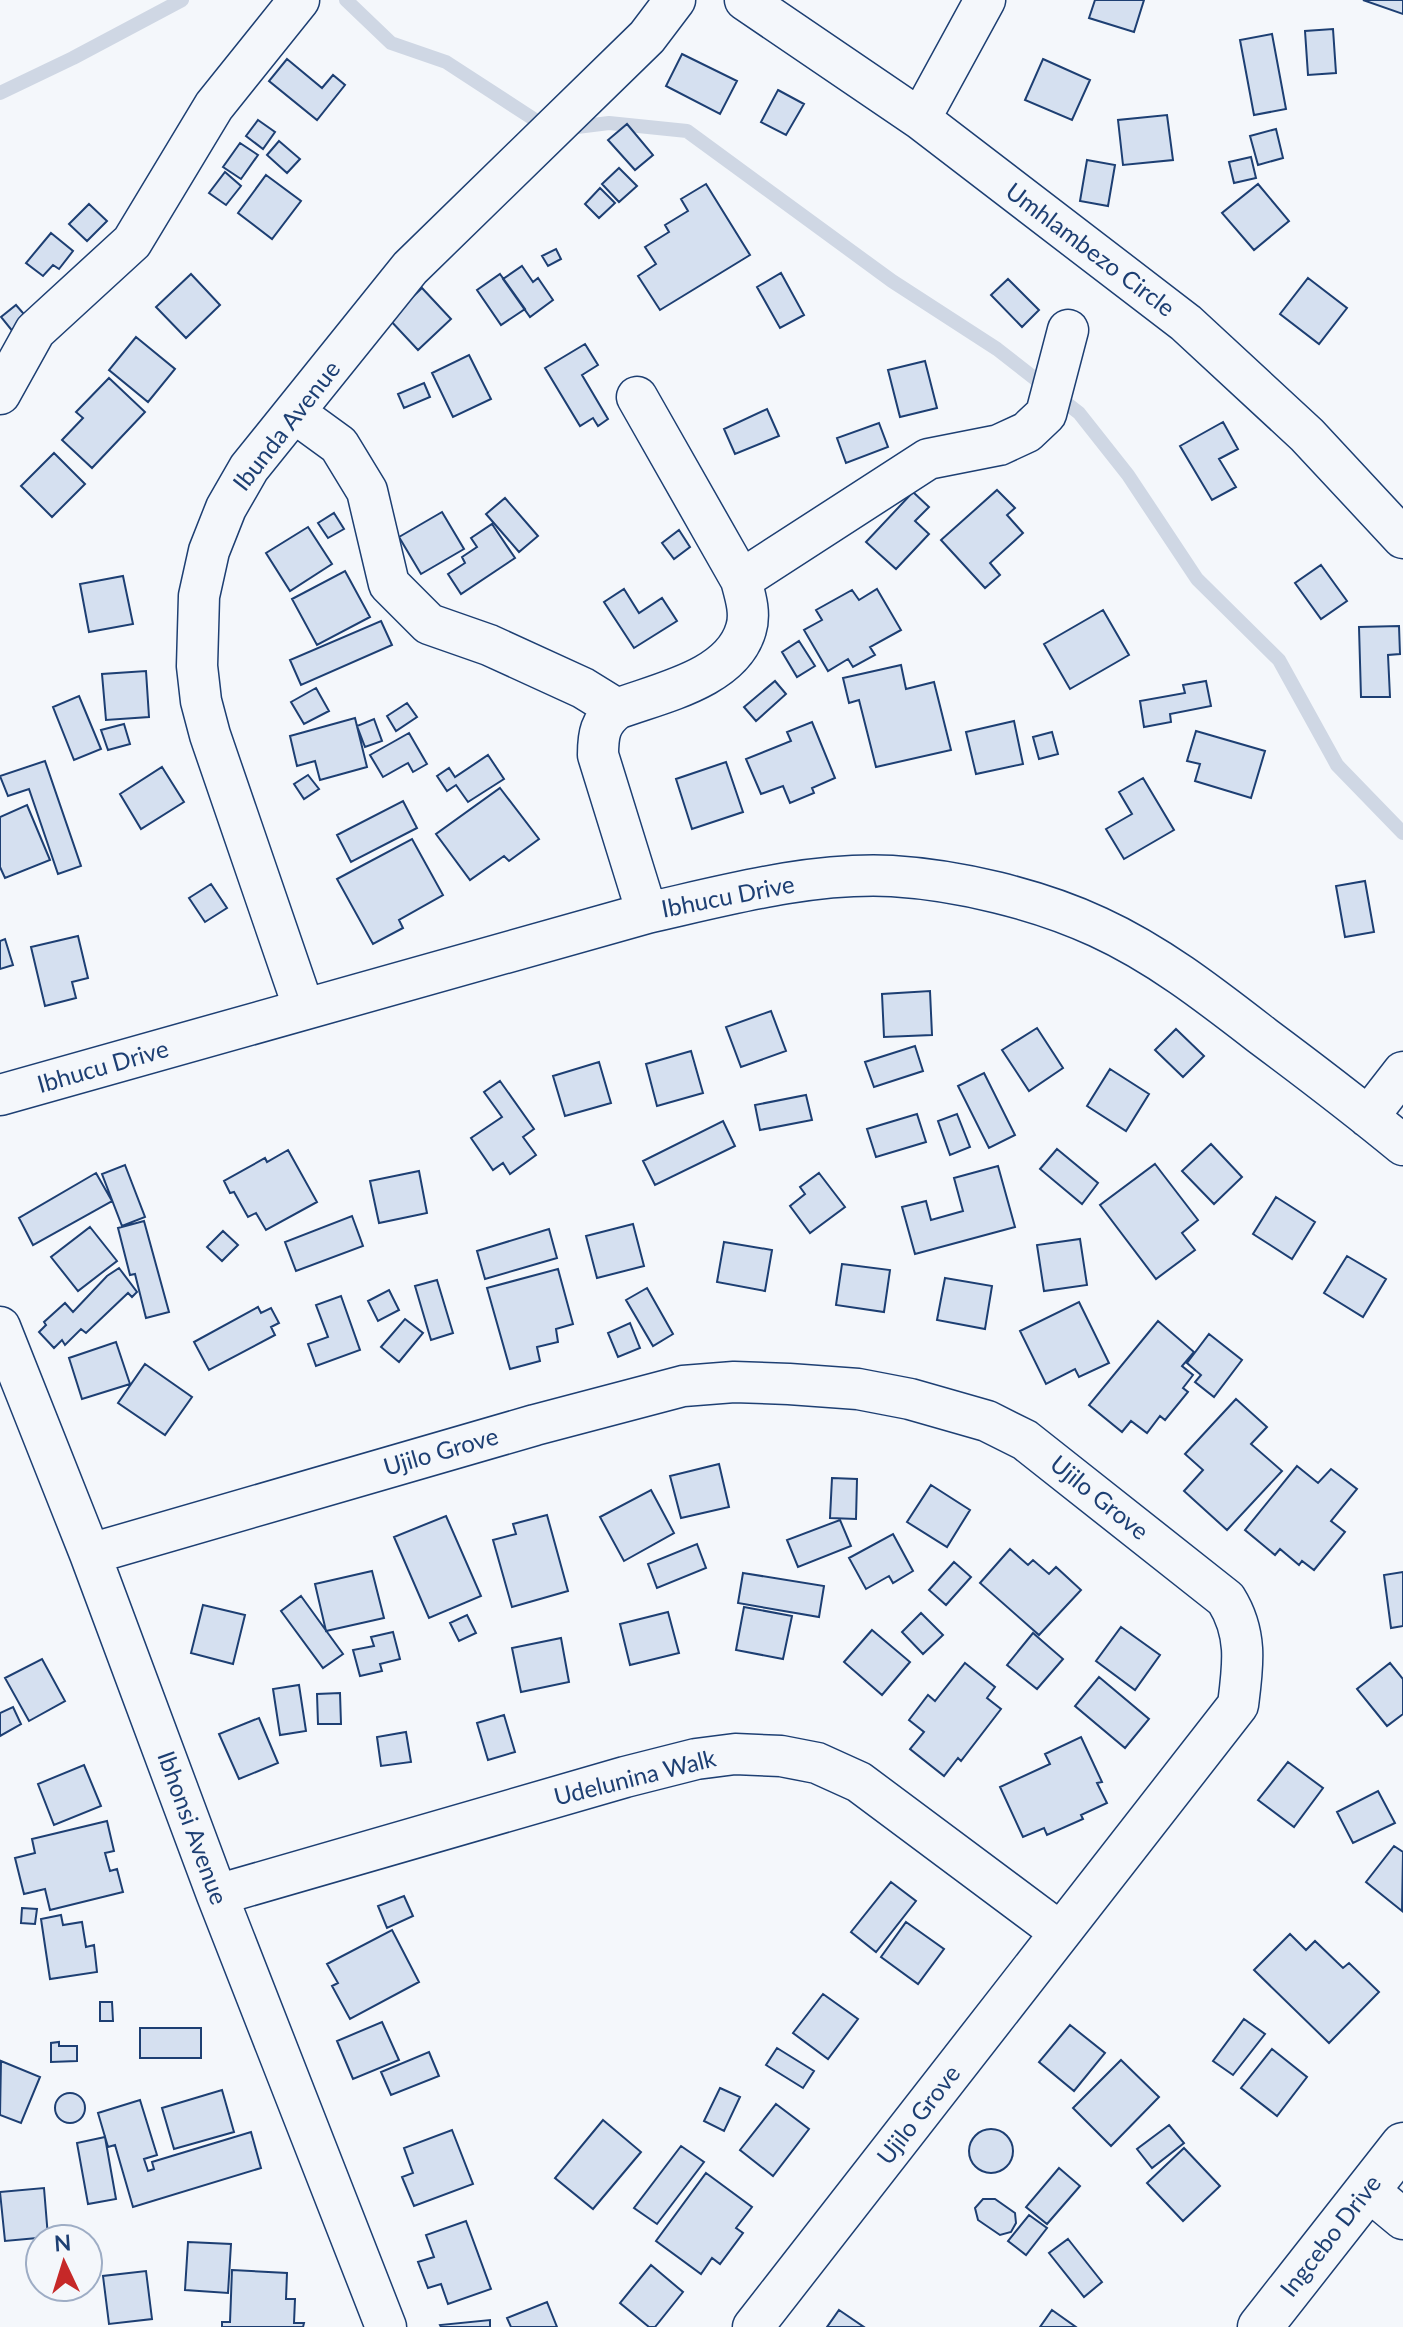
<svg xmlns="http://www.w3.org/2000/svg" width="1403" height="2327" viewBox="0 0 1403 2327" font-family="Lato,sans-serif">
<style>
.lines{fill:none;stroke-linecap:round;stroke-linejoin:round}
.stream{stroke:#cfd7e4;stroke-width:14}
.building{fill:#d5e0f0;stroke:#1d3f73;stroke-width:2}
.minor-casing{stroke:#1d3f73;stroke-width:43}
.secondary-casing{stroke:#1d3f73;stroke-width:47}
.minor{stroke:#f4f7fb;stroke-width:40}
.secondary{stroke:#f4f7fb;stroke-width:44}
.labels{text-anchor:middle;stroke-width:6;stroke-linejoin:round;paint-order:stroke}
.street-label{font-size:24px;fill:#1d3f73;stroke:#f4f7fb}
</style>
<rect width="100%" height="100%" fill="#f4f7fb"/>
<g class="lines">
<!-- stream -->
<path class="stream" d="M346,0L391,43L446,62L549,129
M0,93L73,58L182,0
M569,128L609,123L687,131L892,281L997,349L1079,413L1128,475L1197,579L1279,660L1337,765L1403,833"/>
</g>
<!-- building -->
<path class="building" d="M1095,0H1144L1134,32L1089,18Z
M1363,0H1403V14Z
M1333,29L1336,73L1308,75L1305,31Z
M1272,34L1286,109L1254,115L1240,40Z
M682,54L737,81L720,114L666,86Z
M287,59L322,88L333,75L345,85L317,120L269,81Z
M1043,59L1090,80L1072,120L1025,100Z
M778,90L804,104L786,135L761,122Z
M1167,115L1173,160L1123,165L1118,120Z
M258,120L275,132L263,149L246,136Z
M627,124L653,155L635,170L608,140Z
M1276,129L1283,158L1258,165L1250,136Z
M279,141L300,159L287,173L267,155Z
M240,143L258,155L241,179L223,167Z
M1251,157L1256,178L1234,183L1229,162Z
M1087,160L1115,165L1108,206L1080,201Z
M619,168L637,186L619,202L602,184Z
M225,172L241,186L226,205L209,193Z
M266,175L301,201L272,239L238,213Z
M706,184L750,255L660,310L638,276L656,264L645,247L669,232L665,225L688,211L681,199Z
M1258,184L1289,221L1254,250L1222,213Z
M600,188L615,203L599,218L585,204Z
M89,204L107,221L87,241L69,224Z
M51,233L73,251L59,269L53,265L43,276L26,263Z
M556,249L561,259L548,266L542,256Z
M522,266L533,282L538,278L553,300L530,317L503,279Z
M781,273L804,315L780,328L757,287Z
M191,274L220,305L186,338L156,307Z
M500,274L525,309L501,325L477,290Z
M1308,278L1347,308L1319,344L1280,314Z
M1008,279L1039,310L1022,327L991,295Z
M422,288L451,319L418,350L389,319Z
M16,305L30,321L14,333L1,317Z
M136,337L175,369L148,402L109,370Z
M585,344L598,365L582,375L608,419L598,426L593,418L580,426L545,368Z
M469,355L491,399L453,417L432,373Z
M925,361L937,408L900,417L888,370Z
M109,378L145,412L92,468L62,440L83,418L76,412Z
M424,383L430,397L404,408L398,394Z
M767,409L779,436L735,454L724,429Z
M1223,422L1238,449L1219,459L1236,487L1212,500L1180,446Z
M879,423L888,447L846,463L837,438Z
M54,453L85,484L52,517L21,486Z
M997,490L1015,508L1007,515L1023,533L990,563L1000,575L985,588L941,540Z
M913,492L929,507L915,521L929,534L896,569L866,542Z
M505,498L538,536L519,552L486,514Z
M442,512L464,549L421,574L399,537Z
M334,513L344,529L328,538L318,523Z
M492,524L515,558L461,594L448,574L465,563L462,557L477,547L471,538Z
M308,527L332,564L290,591L266,553Z
M679,530L690,547L674,559L662,543Z
M1321,565L1347,601L1321,619L1295,583Z
M345,571L370,617L317,645L292,599Z
M123,576L133,624L89,632L80,584Z
M624,589L639,613L662,598L677,621L634,648L604,602Z
M877,589L901,630L870,647L875,655L853,667L848,659L828,671L804,630L822,620L816,610L852,590L859,600Z
M1103,610L1129,655L1070,689L1044,644Z
M381,621L392,645L301,685L290,660Z
M1399,626L1400,654L1388,655L1390,697H1361L1359,627Z
M799,641L815,666L797,677L782,652Z
M901,665L906,689L934,682L951,750L876,767L859,700L849,703L843,678Z
M146,671L149,717L106,720L102,674Z
M775,681L786,694L756,721L744,707Z
M1206,681L1211,706L1170,714L1171,722L1144,727L1140,701L1185,693L1183,685Z
M316,688L329,711L304,724L291,702Z
M79,696L101,749L74,760L53,707Z
M407,703L417,717L396,731L387,716Z
M355,718L367,767L320,780L315,761L297,766L290,736Z
M374,719L382,741L365,747L357,726Z
M1014,721L1023,764L976,774L966,732Z
M812,722L835,778L812,788L814,793L790,803L783,786L761,794L746,759L791,741L787,732Z
M124,724L130,744L108,750L101,730Z
M1196,731L1265,751L1251,798L1195,781L1200,764L1187,761Z
M1052,732L1058,754L1039,759L1033,737Z
M409,733L427,764L413,772L408,763L383,777L370,755Z
M488,755L504,779L468,802L456,785L447,791L437,776L449,768L455,777Z
M45,761L81,866L58,874L29,789L8,796L0,776Z
M726,762L743,812L692,829L676,779Z
M162,767L184,802L141,829L120,794Z
M308,775L319,789L304,799L294,784Z
M1143,778L1174,830L1124,859L1106,829L1132,814L1119,792Z
M500,788L539,839L509,861L504,856L470,880L436,834Z
M403,801L417,828L351,862L337,835Z
M27,805L50,860L5,878L0,867V817Z
M412,839L443,895L399,920L403,928L373,944L337,879Z
M1365,881L1374,932L1345,937L1336,886Z
M211,884L227,908L205,922L189,898Z
M78,936L88,978L72,982L76,998L45,1006L31,947Z
M5,939L13,965L0,969V941Z
M930,991L932,1035L884,1037L882,994Z
M771,1011L786,1051L741,1067L726,1027Z
M1037,1028L1063,1068L1029,1091L1002,1050Z
M1176,1029L1204,1056L1183,1077L1155,1050Z
M915,1046L923,1071L874,1087L865,1062Z
M691,1051L703,1093L657,1106L646,1064Z
M599,1062L611,1103L565,1116L553,1076Z
M1110,1069L1149,1094L1126,1131L1087,1106Z
M984,1073L1015,1135L989,1148L958,1086Z
M500,1081L534,1129L523,1137L536,1155L510,1174L503,1163L493,1170L471,1138L502,1117L484,1092Z
M806,1095L812,1120L760,1130L755,1105Z
M917,1114L926,1142L876,1157L867,1129Z
M957,1114L970,1147L950,1155L938,1121Z
M723,1121L735,1146L655,1185L643,1161Z
M1211,1144L1242,1177L1214,1204L1182,1171Z
M1057,1149L1098,1183L1082,1204L1040,1169Z
M288,1150L317,1202L266,1230L256,1213L248,1217L234,1192L230,1193L224,1181L265,1158L267,1162Z
M1155,1164L1198,1220L1182,1233L1195,1250L1156,1279L1100,1205Z
M125,1165L145,1217L122,1226L102,1174Z
M998,1166L1015,1227L915,1254L902,1207L926,1201L931,1220L963,1211L954,1178Z
M419,1171L427,1213L379,1223L370,1181Z
M96,1173L112,1201L33,1245L19,1218Z
M819,1173L845,1207L810,1233L790,1206L805,1194L800,1187Z
M1276,1197L1315,1222L1292,1259L1253,1234Z
M352,1216L363,1246L296,1271L285,1242Z
M144,1221L169,1312L146,1318L135,1274L130,1275L118,1228Z
M633,1224L644,1266L597,1278L586,1236Z
M90,1227L117,1261L78,1291L51,1257Z
M549,1229L557,1258L485,1279L477,1251Z
M223,1231L238,1245L222,1261L207,1247Z
M1080,1239L1087,1285L1044,1291L1037,1245Z
M724,1242L772,1250L765,1291L717,1282Z
M1347,1256L1386,1279L1363,1317L1324,1293Z
M842,1264L890,1270L884,1312L836,1305Z
M119,1268L137,1292L132,1297L128,1293L86,1333L81,1329L65,1345L62,1340L54,1348L39,1332L46,1325L44,1322L65,1303L73,1312L107,1276Z
M558,1269L573,1324L556,1329L558,1342L537,1347L540,1361L510,1369L487,1288Z
M945,1278L992,1286L985,1329L937,1320Z
M437,1280L453,1333L431,1340L415,1286Z
M647,1288L673,1334L653,1346L626,1300Z
M389,1290L399,1310L378,1321L368,1301Z
M341,1296L360,1350L316,1366L308,1344L328,1337L316,1305Z
M1079,1302L1109,1363L1079,1377L1075,1369L1046,1384L1020,1331Z
M258,1307L261,1313L271,1308L279,1323L271,1327L275,1335L209,1370L194,1342Z
M405,1319L423,1333L399,1362L381,1347Z
M1158,1321L1194,1352L1182,1366L1193,1375L1183,1388L1188,1392L1165,1420L1160,1416L1147,1433L1131,1421L1122,1432L1089,1405Z
M630,1323L640,1348L618,1357L608,1333Z
M1209,1334L1242,1360L1214,1397L1195,1382L1201,1375L1187,1363Z
M116,1342L130,1384L82,1399L69,1358Z
M145,1364L192,1397L165,1435L118,1403Z
M1236,1399L1267,1427L1251,1444L1282,1471L1227,1530L1184,1491L1203,1470L1185,1454Z
M719,1464L729,1507L681,1518L670,1476Z
M1297,1466L1318,1483L1331,1469L1357,1489L1331,1521L1345,1532L1314,1570L1302,1561L1299,1565L1280,1549L1275,1555L1245,1530Z
M832,1478L857,1479L856,1519L830,1518Z
M931,1485L970,1510L947,1547L907,1522Z
M651,1490L674,1533L624,1561L600,1517Z
M547,1515L568,1591L512,1607L493,1540L516,1534L513,1524Z
M446,1516L481,1596L429,1618L394,1537Z
M840,1520L851,1546L798,1567L787,1540Z
M893,1534L913,1571L893,1583L889,1576L866,1589L849,1558Z
M697,1544L706,1568L657,1588L648,1564Z
M1010,1549L1028,1565L1033,1560L1049,1574L1056,1567L1081,1590L1039,1635L980,1583Z
M954,1562L971,1577L946,1605L929,1590Z
M372,1571L384,1618L326,1631L315,1584Z
M1403,1572V1626L1391,1628L1384,1575Z
M743,1573L824,1586L819,1617L738,1603Z
M301,1596L343,1654L323,1668L281,1611Z
M203,1605L245,1615L233,1664L191,1653Z
M744,1607L792,1616L783,1659L736,1650Z
M668,1612L679,1653L630,1665L620,1624Z
M921,1613L943,1635L923,1654L902,1632Z
M467,1615L476,1633L459,1641L450,1623Z
M1121,1627L1160,1655L1135,1690L1096,1661Z
M872,1630L910,1662L882,1695L844,1662Z
M393,1632L400,1659L380,1664L382,1671L360,1676L353,1650L374,1646L371,1637Z
M1033,1633L1063,1659L1037,1689L1007,1665Z
M561,1638L569,1682L521,1692L512,1648Z
M42,1659L65,1701L29,1721L5,1678Z
M965,1663L995,1687L987,1698L1001,1709L961,1761L958,1758L944,1776L910,1749L924,1732L909,1720L928,1695L935,1701Z
M1390,1663L1403,1679V1714L1387,1726L1357,1689Z
M1099,1677L1149,1719L1125,1748L1075,1706Z
M299,1685L306,1731L280,1735L273,1689Z
M340,1693L341,1724H318L317,1694Z
M13,1707L21,1724L0,1736V1713Z
M504,1715L515,1752L488,1760L477,1723Z
M259,1718L278,1763L239,1779L219,1734Z
M406,1732L411,1762L381,1766L377,1737Z
M1081,1737L1102,1782L1097,1783L1107,1803L1081,1815L1083,1819L1047,1835L1044,1828L1023,1837L1000,1787L1050,1764L1045,1754Z
M1288,1762L1323,1788L1294,1827L1258,1800Z
M84,1765L101,1806L54,1825L38,1784Z
M1378,1791L1395,1823L1353,1843L1337,1812Z
M107,1821L114,1851L105,1853L110,1871L117,1869L123,1892L50,1910L45,1889L24,1894L15,1858L35,1853L32,1839Z
M1394,1846L1403,1852L1402,1911L1366,1882Z
M891,1882L916,1901L876,1952L851,1932Z
M404,1896L413,1916L387,1928L378,1906Z
M22,1908L37,1909L35,1924L21,1923Z
M61,1915L63,1925L82,1922L86,1947L94,1945L97,1972L50,1979L41,1919Z
M906,1922L944,1949L918,1984L881,1957Z
M392,1930L419,1982L350,2019L332,1986L338,1983L327,1964Z
M1290,1934L1306,1950L1315,1941L1343,1968L1349,1963L1379,1992L1329,2043L1254,1970Z
M823,1994L858,2019L828,2059L793,2033Z
M100,2002H112L113,2021H100Z
M1244,2019L1265,2034L1233,2075L1213,2061Z
M382,2022L399,2060L353,2079L337,2041Z
M1070,2025L1105,2053L1074,2091L1039,2062Z
M140,2028H201V2058H140Z
M59,2042V2046H77V2061L51,2062V2043Z
M777,2048L814,2071L803,2088L766,2065Z
M1272,2049L1307,2077L1277,2116L1241,2088Z
M429,2052L439,2076L391,2095L381,2072Z
M1121,2060L1159,2097L1111,2146L1073,2108Z
M1,2061L40,2077L21,2123L0,2115Z
M720,2088L740,2097L724,2131L704,2121Z
M222,2090L234,2132L174,2149L162,2108Z
M55 2108a15 15 0 1 1 30 0a15 15 0 1 1-30 0Z
M140,2100L157,2155L144,2159L148,2171L154,2169L152,2162L251,2132L261,2168L133,2207L115,2145L108,2147L98,2113Z
M776,2104L809,2129L773,2176L740,2150Z
M603,2120L641,2152L593,2209L555,2178Z
M1169,2125L1184,2143L1152,2168L1137,2149Z
M969 2151a22 22 0 1 1 44 0a22 22 0 1 1-44 0Z
M452,2130L473,2184L414,2206L402,2177L413,2173L404,2148Z
M105,2137L116,2199L88,2204L77,2143Z
M681,2146L704,2162L657,2224L634,2208Z
M1184,2148L1220,2186L1183,2221L1147,2183Z
M1059,2168L1080,2186L1047,2224L1026,2207Z
M706,2173L752,2207L736,2228L743,2233L720,2264L712,2258L701,2274L656,2241Z
M44,2188L48,2237L5,2241L0,2192Z
M983,2199H995L1015,2213L1016,2223L1011,2232L1000,2235L978,2220L975,2208Z
M1029,2215L1047,2228L1026,2255L1008,2241Z
M466,2221L491,2289L448,2304L441,2284L428,2288L418,2262L434,2257L426,2235Z
M1068,2239L1102,2282L1084,2297L1049,2253Z
M188,2242L231,2244L228,2293L185,2290Z
M651,2265L683,2292L655,2327H649L620,2303Z
M232,2270L287,2273L286,2299H295L294,2323H304L303,2327H222V2322H230Z
M146,2271L152,2319L109,2324L103,2276Z
M547,2302L557,2327H511L507,2318Z
M839,2310L864,2327H827Z
M1052,2310L1076,2327H1040Z
M490,2320V2327H441L440,2325Z"/>
<g class="lines">
<defs>
<path id="minor" d="M745,0L920,119L1186,323L1307,435L1403,538
M920,119L985,0
M0,394L35,331L132,242L214,106L299,0
M637,397L741,580C745,595 751,613 746,629C732,679 659,693 617,709C600,722 598,734 598,755L647,913
M295,413L339,445L367,491L389,584L429,624L489,645L583,688L617,709
M741,580L928,459L999,445L1027,432L1046,414L1068,330
M304,1009L210,735L201,701L197,666L199,596L209,551L226,508L249,468L410,268L647,37L675,0
M0,1095L647,913C727,895 810,872 892,876C958,880 1038,899 1098,927C1159,955 1211,996 1264,1037C1311,1072 1358,1108 1403,1145
M1368,1117L1403,1072
M0,1327L90,1554L217,1895L386,2327
M90,1554L535,1425L683,1386L734,1382L789,1384L858,1389L910,1399L987,1421L1025,1440L1226,1599C1248,1634 1243,1666 1238,1705L753,2327
M217,1895L625,1777L696,1759L735,1754L781,1756L817,1763L859,1782L1060,1932
M1368,2190L1403,2219"/>
<path id="secondary" d="M1260,2327L1403,2145"/>
</defs>
<!-- minor casing -->
<use href="#minor" class="minor-casing"/>
<!-- secondary casing -->
<use href="#secondary" class="secondary-casing"/>
<!-- minor -->
<use href="#minor" class="minor"/>
<!-- secondary -->
<use href="#secondary" class="secondary"/>
</g>
<g class="labels">
<!-- street labels -->
<g class="street-label">
<text transform="translate(1090 250) rotate(37)" y="8">Umhlambezo Circle</text>
<text transform="translate(287 426) rotate(-52)" y="8">Ibunda Avenue</text>
<text transform="translate(728 897) rotate(-11)" y="8">Ibhucu Drive</text>
<text transform="translate(103 1067) rotate(-16)" y="8">Ibhucu Drive</text>
<text transform="translate(441 1452) rotate(-16)" y="8">Ujilo Grove</text>
<text transform="translate(1099 1498) rotate(39)" y="8">Ujilo Grove</text>
<text transform="translate(635 1778) rotate(-14)" y="8">Udelunina Walk</text>
<text transform="translate(192 1828) rotate(70)" y="8">Ibhonsi Avenue</text>
<text transform="translate(919 2115) rotate(-52)" y="8">Ujilo Grove</text>
<text transform="translate(1331 2236) rotate(-52)" y="8">Ingcebo Drive</text>
</g>
</g>
<!-- north arrow -->
<g transform="translate(64 2263) rotate(356)"><circle r="38" fill="#f4f7fb" stroke="#9eadc5" stroke-width="2"/>
<path d="M0-6L14 30L0 20L-14 30Z" fill="#c62828"/>
<text y="-12" font-size="22" font-weight="bold" text-anchor="middle" fill="#1d3f73">N</text>
</g>
</svg>
